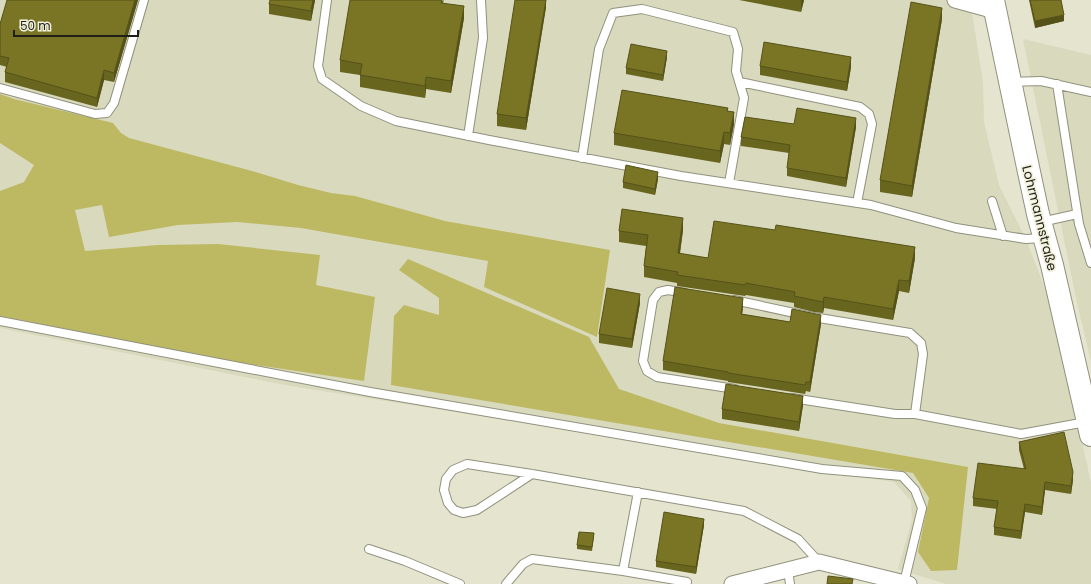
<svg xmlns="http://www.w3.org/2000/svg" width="1091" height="584" viewBox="0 0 1091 584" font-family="Poppins,sans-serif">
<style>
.built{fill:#d9d9bd}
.green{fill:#bdb963}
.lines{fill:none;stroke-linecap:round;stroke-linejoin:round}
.lane-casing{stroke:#91917e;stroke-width:10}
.street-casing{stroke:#91917e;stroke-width:17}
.secondary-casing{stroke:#91917e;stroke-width:24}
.lane{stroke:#fff;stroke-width:8}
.street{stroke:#fff;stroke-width:15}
.secondary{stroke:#fff;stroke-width:22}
.wall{fill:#68651f}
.shaded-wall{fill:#555219}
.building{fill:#797524;stroke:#555219}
.labels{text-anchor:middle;stroke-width:3.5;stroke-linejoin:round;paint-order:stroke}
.street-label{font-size:13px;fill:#1f1e17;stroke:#f1f1dc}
</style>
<rect width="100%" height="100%" fill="#e4e4cf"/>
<!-- built -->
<path class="built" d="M0,0H970L983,82L984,122L999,185L1026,239L1054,312L1091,483V584H946L898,569L912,520L911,501L894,482L285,385L0,328Z
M1023,39L1091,55V361L1077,303Z"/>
<!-- green -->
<path class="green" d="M0,94L14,99L113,123L121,133L129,138L252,171L298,185L331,193L355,196L445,221L610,250L597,337L484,287L488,261L301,228L237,222L178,225L109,237L102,205L75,210L85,251L158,245L218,244L320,255L316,285L375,297L364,381L228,361L0,316V191L24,182L34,165L0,143Z
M408,259L589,337L619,389L719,423L968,467L957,570L931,571L918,552L929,498L913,473L391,385L394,316L404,305L439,315V298L399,270Z"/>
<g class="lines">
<defs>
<path id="lane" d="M327,0L318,66L322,79L361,106L396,121L489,140L681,176L871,205L956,228L1026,239L1043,238
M740,82L860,107L869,114L872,124L857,203
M1011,82L1041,81L1091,92
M1057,84L1079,224L1091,263
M0,88L95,114L107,113L114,103L144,0
M468,136L483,38L481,0
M582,158L599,49L613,13L642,9L733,32L738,49L736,71L744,98L729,183
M992,201L1003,236
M1041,222L1077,214
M685,293L668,290L659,292L653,300L643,361L647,371L657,377L735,389
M734,300L813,317L910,333L921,343L923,354L915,414
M0,321L370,392L822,469L902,476L915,490L922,508L904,583
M792,398L895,414H915L1021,434L1086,422
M532,474L477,510L463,513L454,510L448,503L444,490L446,479L453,470L467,464L532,474L744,511L798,539L819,562
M369,549L405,561L460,584
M788,570L790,584
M623,571L687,582
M506,584L523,564L532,559L623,571L638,492"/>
<path id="street" d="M955,0L995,11
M732,584L819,562L909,584"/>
<path id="secondary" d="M993,0L1029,172L1038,214L1052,265L1091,435"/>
</defs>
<!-- lane casing -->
<use href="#lane" class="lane-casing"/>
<!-- street casing -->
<use href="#street" class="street-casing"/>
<!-- secondary casing -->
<use href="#secondary" class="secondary-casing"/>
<!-- lane -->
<use href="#lane" class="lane"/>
<!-- street -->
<use href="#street" class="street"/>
<!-- secondary -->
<use href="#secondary" class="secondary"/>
</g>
<!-- wall -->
<path class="wall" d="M138,0L114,82L104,80L97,107L5,82V72L7,67L0,65V24Z
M315,0L311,21L269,14V4Z
M444,0L443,3L464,18L451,93L426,89L425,98L360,87V75L340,72V60Z
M546,0V7L526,130L497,126V114Z
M739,0H804L801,12Z
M1029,0H1061L1064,21L1035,28Z
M942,19L912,197L880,192V180Z
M667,57L663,81L626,74V68Z
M760,66L851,67L847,91L760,75Z
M728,111L734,124L730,145L724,144L720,163L614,145V133Z
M856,127L846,187L787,176V168L789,153L741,146V137Z
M658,179L655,195L623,188V182Z
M683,230L680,254L708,258H915L909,293L899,291L893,320L824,308L823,313L814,312L794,307V303L746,295L745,296L677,286V283L644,277V266L646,246L619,242V231Z
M640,303L632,348L599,343V334Z
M743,307L742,314L790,322L821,324L810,392L806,391L805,394L728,382V381L663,370V361Z
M803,405L799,431L722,419V409Z
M1019,442L1073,480L1071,494L1045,490L1042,515L1025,512L1021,539L994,535V527L997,509L973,506V498L1024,469L1019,450Z
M704,525L696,574L656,567V561Z
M594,536L592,551L577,549V545Z"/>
<!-- shaded-wall -->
<path class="shaded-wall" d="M135,0H138L114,82V73Z
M313,0H315L311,21V11Z
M546,0V7L526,130V118Z
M801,0H804L801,12Z
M464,6V18L451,93V81Z
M942,8V19L912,197V186Z
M1064,15V21L1035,28V21Z
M667,51V57L663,81V75Z
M851,57V67L847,91V82Z
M104,70V80L97,107V98Z
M426,77V89L425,98V86Z
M734,112V124L730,145V133Z
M856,118V127L846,187V178Z
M724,132V144L720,163V151Z
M658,172V179L655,195V189Z
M683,218V230L678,265V253Z
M915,247V258L909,293V281Z
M899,280V291L893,320V309Z
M640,294V303L632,348V339Z
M824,297V308L823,313V302Z
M743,298V307L741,323V314Z
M821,315V324L810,392V382Z
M803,396V405L799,431V422Z
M1073,472V480L1071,494V486Z
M1045,482V490L1042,515V507Z
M1025,504V512L1021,539V531Z
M704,519V525L696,574V567Z"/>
<!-- building -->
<path class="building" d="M7,0H135L114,73L104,70L97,98L5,72L9,58L0,56V24Z
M270,0H313L311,11L269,4Z
M350,0H442L441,3L464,6L451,81L426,77L425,86L360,75L362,64L340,60Z
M515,0H546L526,118L497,114Z
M1030,0H1061L1064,15L1035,21Z
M911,2L942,8L912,186L880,180Z
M764,42L851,57L847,82L760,66Z
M631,44L667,51L663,75L626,68Z
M622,90L728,108L727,111L734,112L730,133L724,132L720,151L614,133Z
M797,108L856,118L846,178L787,168L790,145L741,137L745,117L794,124Z
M626,165L658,172L655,189L623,182Z
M622,209L683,218L678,253L708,258L714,221L775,230L776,225L915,247L909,281L899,280L893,309L824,297L823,302L794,296L795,292L746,283L745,285L677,275L678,272L644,266L648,235L619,231Z
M675,287L743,298L741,314L790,322L792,309L821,315L810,382H806L805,385L728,373V372L663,361Z
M607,288L640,294L632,339L599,334Z
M726,384L803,396L799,422L722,409Z
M1064,432L1073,472L1071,486L1045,482L1042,507L1025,504L1021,531L994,527L998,501L973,498L978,463L1026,469L1019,442Z
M664,512L704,519L696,567L656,561Z
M579,532L594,533L592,547L577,545Z
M828,576L853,579L852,584H827Z"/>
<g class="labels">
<!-- street labels -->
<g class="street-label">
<text transform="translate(1040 218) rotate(76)" y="5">Lohrmannstraße</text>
</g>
</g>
<!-- scale -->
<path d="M14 30v6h124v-6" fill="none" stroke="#1f1e17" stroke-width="2"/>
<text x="20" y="30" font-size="12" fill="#1f1e17" stroke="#f1f1dc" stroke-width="3" paint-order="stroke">50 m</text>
</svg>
